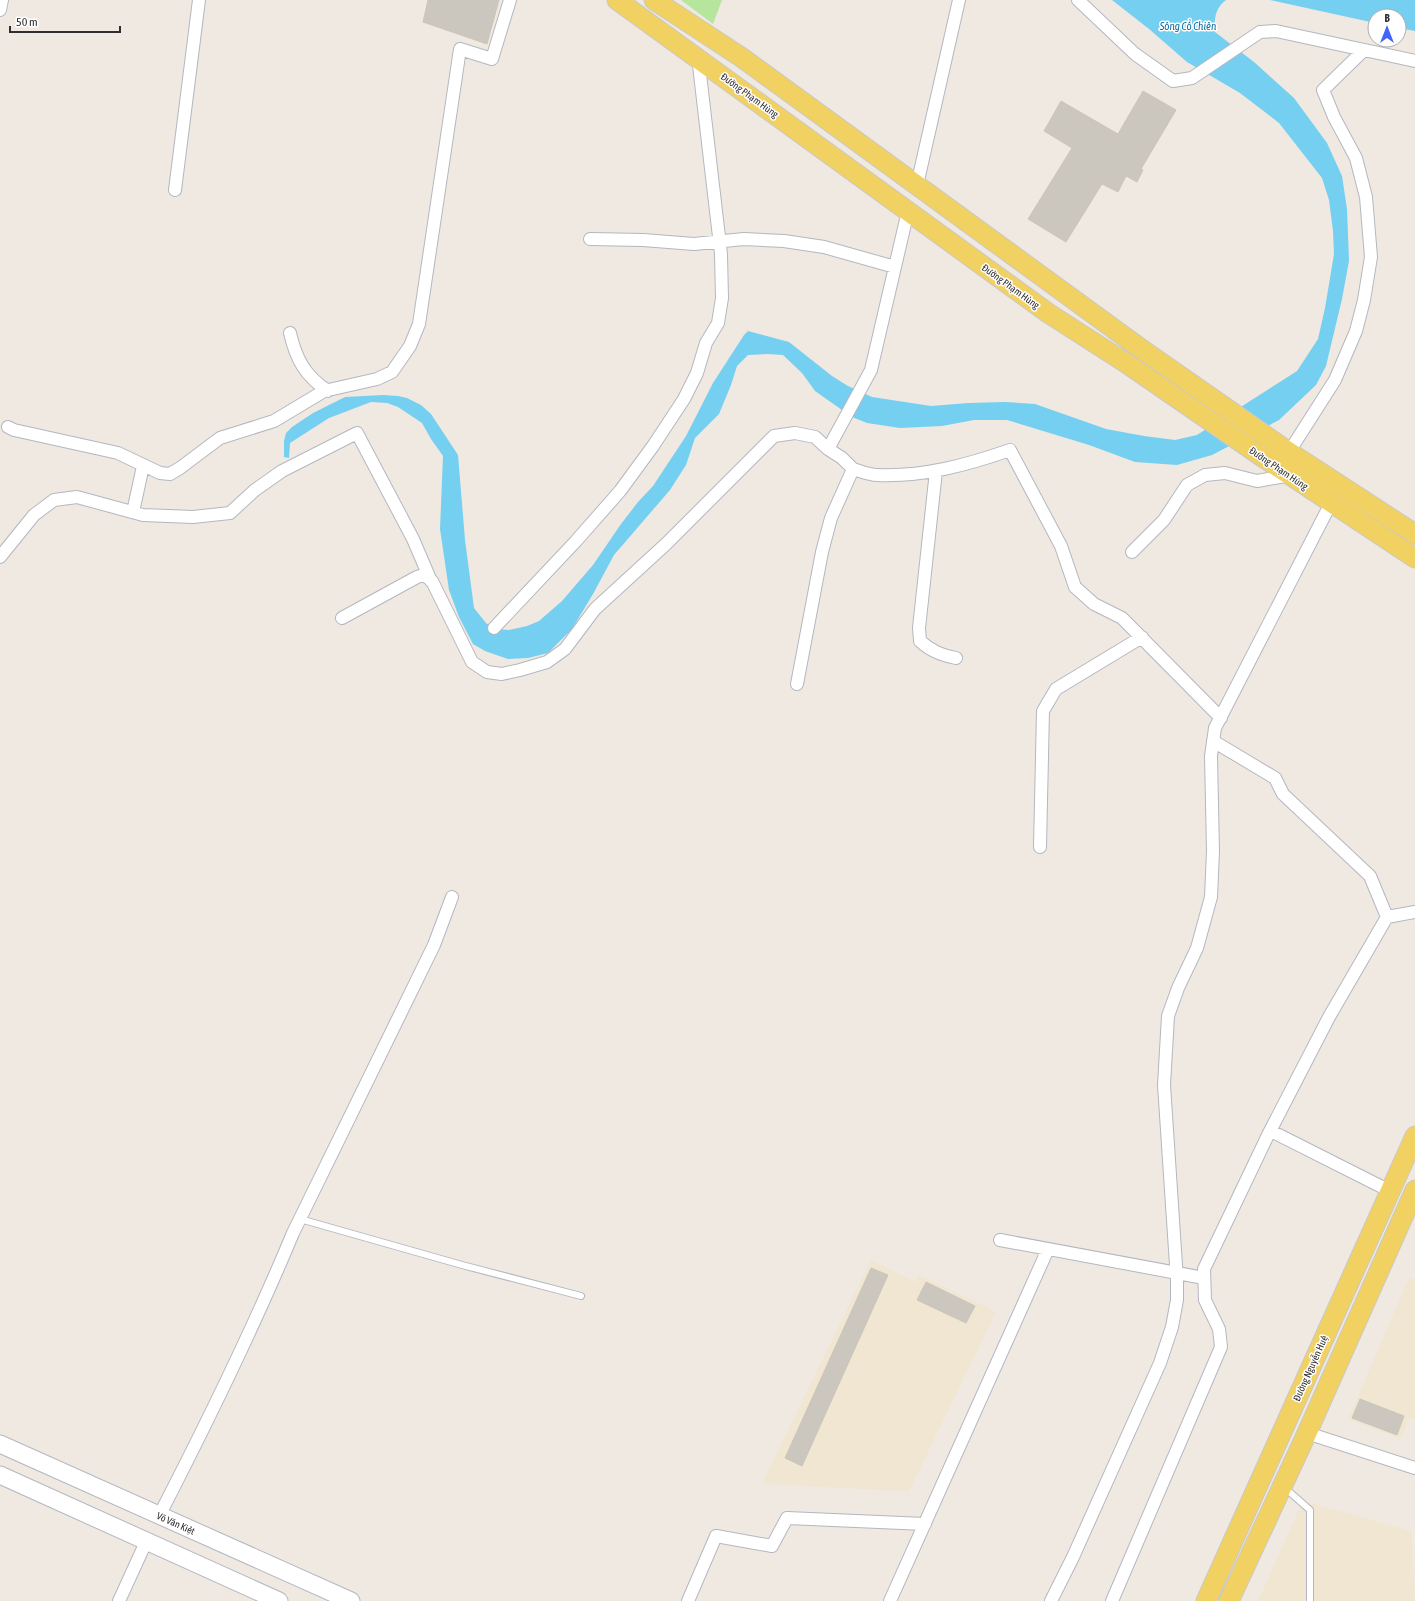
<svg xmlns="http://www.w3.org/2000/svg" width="1415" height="1601" viewBox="0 0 1415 1601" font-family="'Asap Condensed',sans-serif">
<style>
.education{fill:#f0e6d1}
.green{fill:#b6e59e}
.water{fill:#75cff0}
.building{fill:#cbc7bf;stroke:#cbc5ba}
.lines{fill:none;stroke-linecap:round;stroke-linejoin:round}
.service-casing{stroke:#b4b7c1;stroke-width:8}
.minor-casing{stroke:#b4b7c1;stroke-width:14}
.secondary-casing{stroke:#b4b7c1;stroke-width:19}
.primary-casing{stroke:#c9c9c9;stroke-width:21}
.service{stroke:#fff;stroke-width:6}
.minor{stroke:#fff;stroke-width:12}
.secondary{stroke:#fff;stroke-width:17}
.primary{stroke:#f2d163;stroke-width:19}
.labels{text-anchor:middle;stroke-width:3;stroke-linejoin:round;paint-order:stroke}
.street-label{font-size:10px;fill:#2e2e2e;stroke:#fff}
.water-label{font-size:11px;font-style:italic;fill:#0d6fa3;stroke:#fff}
</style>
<rect width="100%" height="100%" fill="#efe9e1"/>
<!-- education -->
<path class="education" d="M871,1260L915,1282L919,1275L996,1312L909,1491L762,1484Z
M1409,1278L1415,1280V1419L1409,1418L1401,1439L1348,1419Z
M1303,1501L1411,1531L1415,1601H1258Z"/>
<!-- green -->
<path class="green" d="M681,0H722L713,24Z"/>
<!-- water -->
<path class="water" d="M1112,0H1226C1215,8 1214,19 1215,32L1254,62L1294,98L1327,143L1342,176L1347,209L1349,261L1342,299L1326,366L1316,385L1279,420L1212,455L1177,465L1135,462L1089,445L1007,420H974L942,426L900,428L867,423L852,417L815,391L802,373L783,355L767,354L748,355L737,366L731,385L719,414L695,438L686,465L670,490L614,555L593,594L572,629L548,653L528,658L508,659L485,651L473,644L459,617L449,590L440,529L443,456L431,439L422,423L398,407L387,403L371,402L329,418L290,443L289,458L284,457V441L286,433L292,427L313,413L345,397L383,395L398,396L407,398L421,405L431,414L458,455L465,540L474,608L486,623L494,629L509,630L527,626L539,621L562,601L593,565L621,524L638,502L653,486L686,436L713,383L744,335L748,331L789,342L832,376L848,386L872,397L931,406L968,403L1005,402L1035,404L1106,429L1144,436L1175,440L1197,435L1297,371L1318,339L1325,308L1334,254L1333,231L1329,200L1322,178L1279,123L1240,93L1187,62L1149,29Z
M1270,0H1415V31L1399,28V16H1375V23Z"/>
<!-- building -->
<path class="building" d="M428,0H499L487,44L423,22Z
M1143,91L1176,110L1141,169L1143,170L1137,182L1126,176L1118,192L1102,184L1066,242L1028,219L1072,148L1044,131L1061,101L1118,134Z
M871,1268L888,1275L802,1466L785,1458Z
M926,1282L975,1306L966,1323L917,1300Z
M1360,1399L1404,1416L1397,1435L1352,1418Z"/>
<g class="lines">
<defs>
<path id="service" d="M300,1219L462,1265L581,1296
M1285,1488L1310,1510V1601"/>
<path id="minor" d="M1078,0L1135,54L1173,81L1192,78L1260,32L1276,31L1415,61
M0,10L2,0
M917,185L959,0
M175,190L199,0
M590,239L643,240L694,244L744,239L784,241L824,247L895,267
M290,333C296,359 305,376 328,391
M8,427L14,430L118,453L160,473L170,474L180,468L220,438L274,421L324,391L377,379L392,372L410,346L419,324L460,49L492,59L510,0
M1289,452L1335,380L1356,331L1364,300L1371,257L1366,197L1356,158L1334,117L1323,90L1364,50
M853,469C860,471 869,475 877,475C923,477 967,465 1010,450L1061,546L1075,587L1094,604L1122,618L1221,718
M936,471L919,628L920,641C931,651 941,655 956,658
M133,512L143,466
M1132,552L1164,520L1187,485L1205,475L1225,473L1257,481L1292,475
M0,557L34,515L54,500L77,497L143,515L193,517L230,513L255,490L282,471L357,433L413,539L431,581
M342,618L417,577L424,575L432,581L472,662L487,672L502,674L520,670L547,662L565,649L595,609L666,544L774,436L795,433L815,437L828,449
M494,628L576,541L620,491L653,446L684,399L697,373L706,343L718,323L722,298L721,254L698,57
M797,684L822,552L831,518L853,469L842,458L828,449L871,370L908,211
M1213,741L1275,778L1283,794L1370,876L1387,917L1415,912
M1040,847L1043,711L1056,689L1142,637
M1271,1131L1390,1191
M1000,1240L1204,1278
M1307,1433L1415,1468
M159,1516C207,1423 253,1329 293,1233L434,945L452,897
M119,1601L146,1542
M688,1601L716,1536L772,1546L787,1518L925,1524
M890,1601L1048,1249
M1051,1601L1073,1557L1160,1363L1172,1327L1177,1300V1280L1164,1085L1168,1016L1178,988L1197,948L1211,897L1213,851L1211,756L1215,728L1331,503
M1112,1601L1221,1347L1219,1329L1205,1300L1204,1269L1268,1135L1329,1017L1387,917"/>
<path id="secondary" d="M0,1444L351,1601
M0,1475L279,1601"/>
<path id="primary" d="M617,0L1048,313L1129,365L1261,456L1415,558
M654,0L741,57L1140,348L1289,452L1415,534
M1206,1601L1415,1136
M1229,1601L1307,1433L1415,1190"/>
</defs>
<!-- service casing -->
<use href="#service" class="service-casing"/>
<!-- minor casing -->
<use href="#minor" class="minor-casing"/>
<!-- secondary casing -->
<use href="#secondary" class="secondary-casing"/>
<!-- primary casing -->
<use href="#primary" class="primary-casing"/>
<!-- service -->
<use href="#service" class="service"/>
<!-- minor -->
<use href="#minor" class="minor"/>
<!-- secondary -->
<use href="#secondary" class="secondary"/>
<!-- primary -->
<use href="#primary" class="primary"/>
</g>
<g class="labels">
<!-- street labels -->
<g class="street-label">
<text transform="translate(750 95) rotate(36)" y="4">Đường Phạm Hùng</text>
<text transform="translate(1011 286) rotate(36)" y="4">Đường Phạm Hùng</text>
<text transform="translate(1279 468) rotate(34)" y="4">Đường Phạm Hùng</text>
<text transform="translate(1310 1368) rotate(-66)" y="4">Đường Nguyễn Huệ</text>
<text transform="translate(176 1523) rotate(24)" y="4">Võ Văn Kiệt</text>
</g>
<!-- water labels -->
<g class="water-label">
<text x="1188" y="30">Sông Cổ Chiên</text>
</g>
</g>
<!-- north arrow -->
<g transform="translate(1387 28)"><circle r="19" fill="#ffffff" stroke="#ababab"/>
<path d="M0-3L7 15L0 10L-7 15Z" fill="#4264fb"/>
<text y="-6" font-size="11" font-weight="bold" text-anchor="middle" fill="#2e2e2e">B</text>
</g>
<!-- scale -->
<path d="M10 26v6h110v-6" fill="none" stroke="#2e2e2e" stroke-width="2"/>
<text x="16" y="26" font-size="12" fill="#2e2e2e" stroke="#ffffff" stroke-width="3" paint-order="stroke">50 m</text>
</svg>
